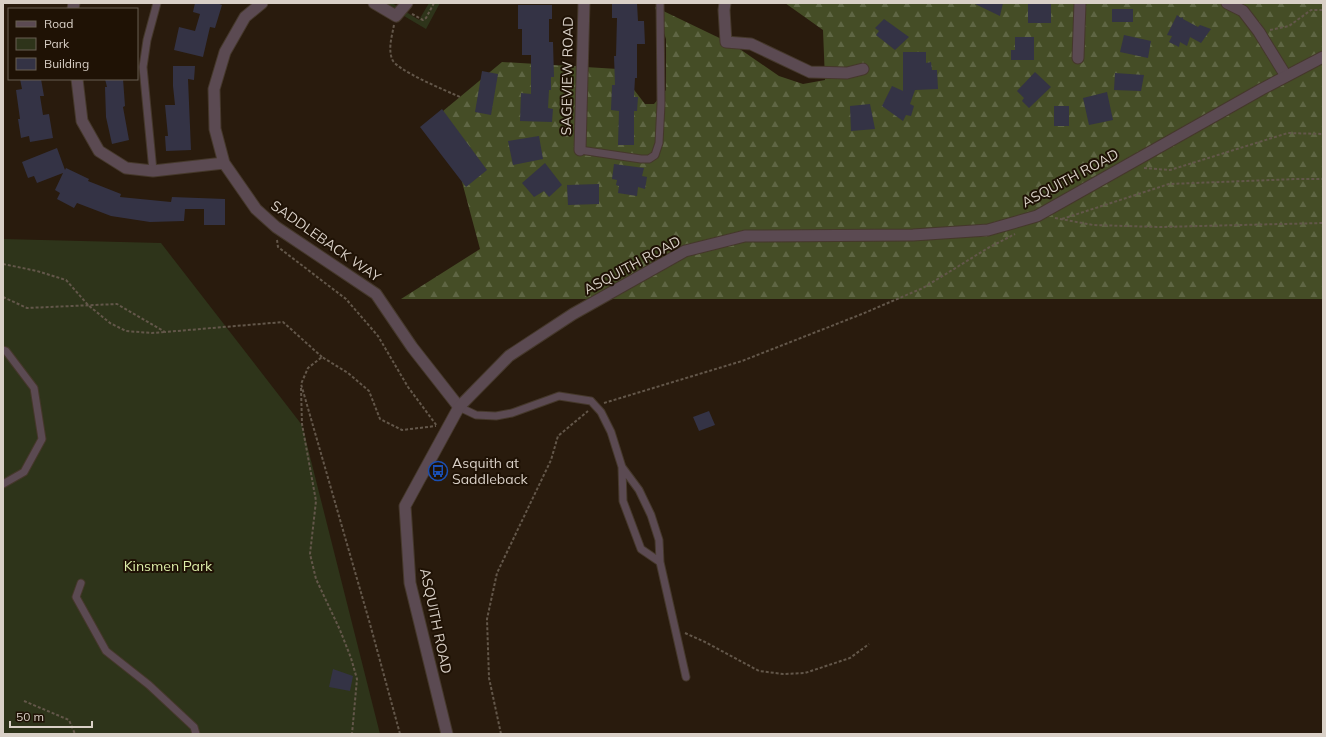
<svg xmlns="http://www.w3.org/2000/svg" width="1326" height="737" viewBox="0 0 1326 737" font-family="Mulish,sans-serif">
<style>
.forest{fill:url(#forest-firs)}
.park{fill:#2e341a}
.building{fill:#343345}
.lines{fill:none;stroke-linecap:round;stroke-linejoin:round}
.service-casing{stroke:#45382b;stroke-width:9}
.minor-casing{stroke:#45382b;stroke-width:13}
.tertiary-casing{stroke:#45382b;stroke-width:13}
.path{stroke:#63574a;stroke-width:2;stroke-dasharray:3 2;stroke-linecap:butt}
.service{stroke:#5b4a52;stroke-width:7}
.minor{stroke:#5b4a52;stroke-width:11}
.tertiary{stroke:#5b4a52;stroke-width:11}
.labels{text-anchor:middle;stroke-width:4;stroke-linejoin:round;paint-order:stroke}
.street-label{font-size:14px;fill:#d9d0c7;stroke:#1f1205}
.poi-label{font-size:14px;fill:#d9d0c7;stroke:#1f1205;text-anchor:start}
.park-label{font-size:14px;fill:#ddeea9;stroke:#1f1205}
</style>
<defs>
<pattern id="forest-firs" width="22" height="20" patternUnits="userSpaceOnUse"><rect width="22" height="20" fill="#454d26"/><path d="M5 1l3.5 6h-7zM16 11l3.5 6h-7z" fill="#5f6644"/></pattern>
</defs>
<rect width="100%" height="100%" fill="#291b0d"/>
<!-- forest -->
<path class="forest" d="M785,3H1323V299H401L480,249L443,111L502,62L618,69L645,104H654L666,90V39L655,7L734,45L779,76L803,84L825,80L823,30Z"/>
<!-- park -->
<path class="park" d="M382,3H392L419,20L429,3H440L426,29Z
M3,239L161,243L302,425L380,734H3Z"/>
<!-- building -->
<path class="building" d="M195,3H217L222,5L215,28L210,27L203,57L174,50L179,27L195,31L200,14L193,12Z
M612,3H637L638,21H644L645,44H637V78H635L634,97H638L637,111H634V145H618L619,111L611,110L612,85H615L614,56H616L617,18H612Z
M973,3H1003L1000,16Z
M1028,3H1051V23H1028Z
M518,5H552V19H549V42H553L554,77H551V90H549L548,108L553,109L552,122L520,121L521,93L531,94V55H522V29H518Z
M1112,9H1133V22H1112Z
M1177,15L1181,18L1183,17V19L1198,27L1200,25L1211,29L1201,43L1190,37L1187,46L1180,42L1179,47L1169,42L1172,36L1167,35Z
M884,19L909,37L895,50L876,35L879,31L875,28Z
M1124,35L1151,41L1148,58L1120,52Z
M1015,37H1034V60H1011V50H1015Z
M903,52H926V63L931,62L932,70H937L938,89L915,90L910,104L914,106L911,116L906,115L903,121L882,106L892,86L903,91Z
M173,66H195L194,80L188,79L191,150L166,151L165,136H168L165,105H175L173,86Z
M482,71L498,74L491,115L475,112Z
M1035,72L1051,87L1029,108L1022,101L1024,98L1017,91Z
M1115,73L1144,75L1141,91L1114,90Z
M20,79H41L44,96H40L43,115L49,114L53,138L30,142L29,136L21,138L18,119H20L16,90L22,89Z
M105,79H123L125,106L123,107L129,140L112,144L106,117L105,87H107Z
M1107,92L1113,120L1089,125L1083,98Z
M870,104L875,129L851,131L850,106Z
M1054,106H1069V126H1054Z
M442,109L487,170L466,187L420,127Z
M539,136L543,159L513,165L508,141Z
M57,148L65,170L66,168L89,179L88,181L121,194L120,197L171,202L172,197L225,199V225H204V209H185L184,221L150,222L111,216L77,203L74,208L57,199L60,193L55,190L63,173L37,183L34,176L28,178L22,162Z
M545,163L562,185L549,197L544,191L534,197L522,183Z
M614,164L644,168L642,176L647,177L645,189L638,187L637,196L618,193L619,186L616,185L617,180L612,179Z
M599,184V204L568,205L567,185Z
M709,411L715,425L699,431L693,417Z
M333,669L353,676L350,691L329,687Z"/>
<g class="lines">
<defs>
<path id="service" d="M580,150L641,159H649L655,155L659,143L661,104L660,3
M153,171L143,67L147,40L157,3
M3,350L6,351L34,388L42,439L24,472L3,484
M459,407L476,415L496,416L512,413L559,396L591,401L601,412L611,432L622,467L623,501L641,549L660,562L659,540L651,515L639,490L622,467
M660,562L686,677
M81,583L76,597L106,651L149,685L194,727L196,734"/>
<path id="minor" d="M262,3L245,17L225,52L214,89L215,129L224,163L256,209L276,227L376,294L412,347L459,407
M374,3L396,16L407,3
M725,3L724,10L726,42L751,44L810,72L847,73L863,69
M1227,3L1243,11L1259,32L1286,76
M73,9L74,3
M1078,58L1080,3
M77,79L82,121L99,151L126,168L153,171L224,163
M580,150L584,3"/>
<path id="tertiary" d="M447,734L410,583L405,506L459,407L509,356L573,314L685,251L745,236L913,235L988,230L1037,216L1262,89L1323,57"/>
</defs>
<!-- service casing -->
<use href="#service" class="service-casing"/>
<!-- minor casing -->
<use href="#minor" class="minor-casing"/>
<!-- tertiary casing -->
<use href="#tertiary" class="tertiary-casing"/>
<!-- path -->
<path class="path" d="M412,14L423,20L426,18L434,3
M394,25C392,36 388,48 392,59C395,70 447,91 460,97
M1270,30L1289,26L1311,10H1323
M1144,168L1170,170L1288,133L1323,134
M1055,218L1093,225L1160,227L1323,223
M1062,219L1169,184L1297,179H1323
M277,240L278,247L346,299L378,336L408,387L437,426
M3,264L37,271L66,280L88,305L110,323L126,331L152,333L165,332
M3,297L27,308L117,304L165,332L283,322L322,357
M301,388L302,424L316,501L310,554L316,579L340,630L351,658L357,679L352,734
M604,403L742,361L862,314L923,288L988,248L1015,234
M685,633L705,642L759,671L783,674L805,673L850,658L869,644
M24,701L69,720L75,734
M400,734L370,624L301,384L308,368L322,357L348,373L369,391L380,419L402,430L436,426
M501,734L489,678L487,619L497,573L551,460L558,436L588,411"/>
<!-- service -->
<use href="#service" class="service"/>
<!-- minor -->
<use href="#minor" class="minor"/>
<!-- tertiary -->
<use href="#tertiary" class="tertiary"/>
</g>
<!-- icons -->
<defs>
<symbol id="bus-ring" viewBox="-11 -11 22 22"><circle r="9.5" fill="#1f1205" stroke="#1a4fb4" stroke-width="1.5"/><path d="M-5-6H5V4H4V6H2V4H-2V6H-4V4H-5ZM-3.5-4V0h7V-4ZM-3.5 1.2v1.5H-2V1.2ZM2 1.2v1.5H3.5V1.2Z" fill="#1a4fb4"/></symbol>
</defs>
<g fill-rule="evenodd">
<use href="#bus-ring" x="427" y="460" width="22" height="22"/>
</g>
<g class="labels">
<!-- street labels -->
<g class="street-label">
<text transform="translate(567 76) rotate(-89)" y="5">SAGEVIEW ROAD</text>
<text transform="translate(1070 178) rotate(-28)" y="5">ASQUITH ROAD</text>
<text transform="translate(326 241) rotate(35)" y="5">SADDLEBACK WAY</text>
<text transform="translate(632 265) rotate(-28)" y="5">ASQUITH ROAD</text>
<text transform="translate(436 621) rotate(78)" y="5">ASQUITH ROAD</text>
</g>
<!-- poi labels -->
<g class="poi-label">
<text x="452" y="468">Asquith at<tspan x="452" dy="16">Saddleback</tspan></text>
</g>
<!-- park labels -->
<g class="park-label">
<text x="168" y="571">Kinsmen Park</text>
</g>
</g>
<!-- border -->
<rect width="1326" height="737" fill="none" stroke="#d9d0c7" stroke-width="8"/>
<!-- legend -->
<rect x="8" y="8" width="130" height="72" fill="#1f1205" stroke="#695e53"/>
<rect x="16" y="21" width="20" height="6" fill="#5b4a52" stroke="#695e53"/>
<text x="44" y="28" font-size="12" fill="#d9d0c7">Road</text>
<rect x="16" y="38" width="20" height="12" fill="#2e341a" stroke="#695e53"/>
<text x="44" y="48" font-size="12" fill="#d9d0c7">Park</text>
<rect x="16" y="58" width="20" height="12" fill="#343345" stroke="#695e53"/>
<text x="44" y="68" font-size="12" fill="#d9d0c7">Building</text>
<!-- scale -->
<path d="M10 721v6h82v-6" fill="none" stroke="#d9d0c7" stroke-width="2"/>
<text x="16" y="721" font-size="12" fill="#d9d0c7" stroke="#1f1205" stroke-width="3" paint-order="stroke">50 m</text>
</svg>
